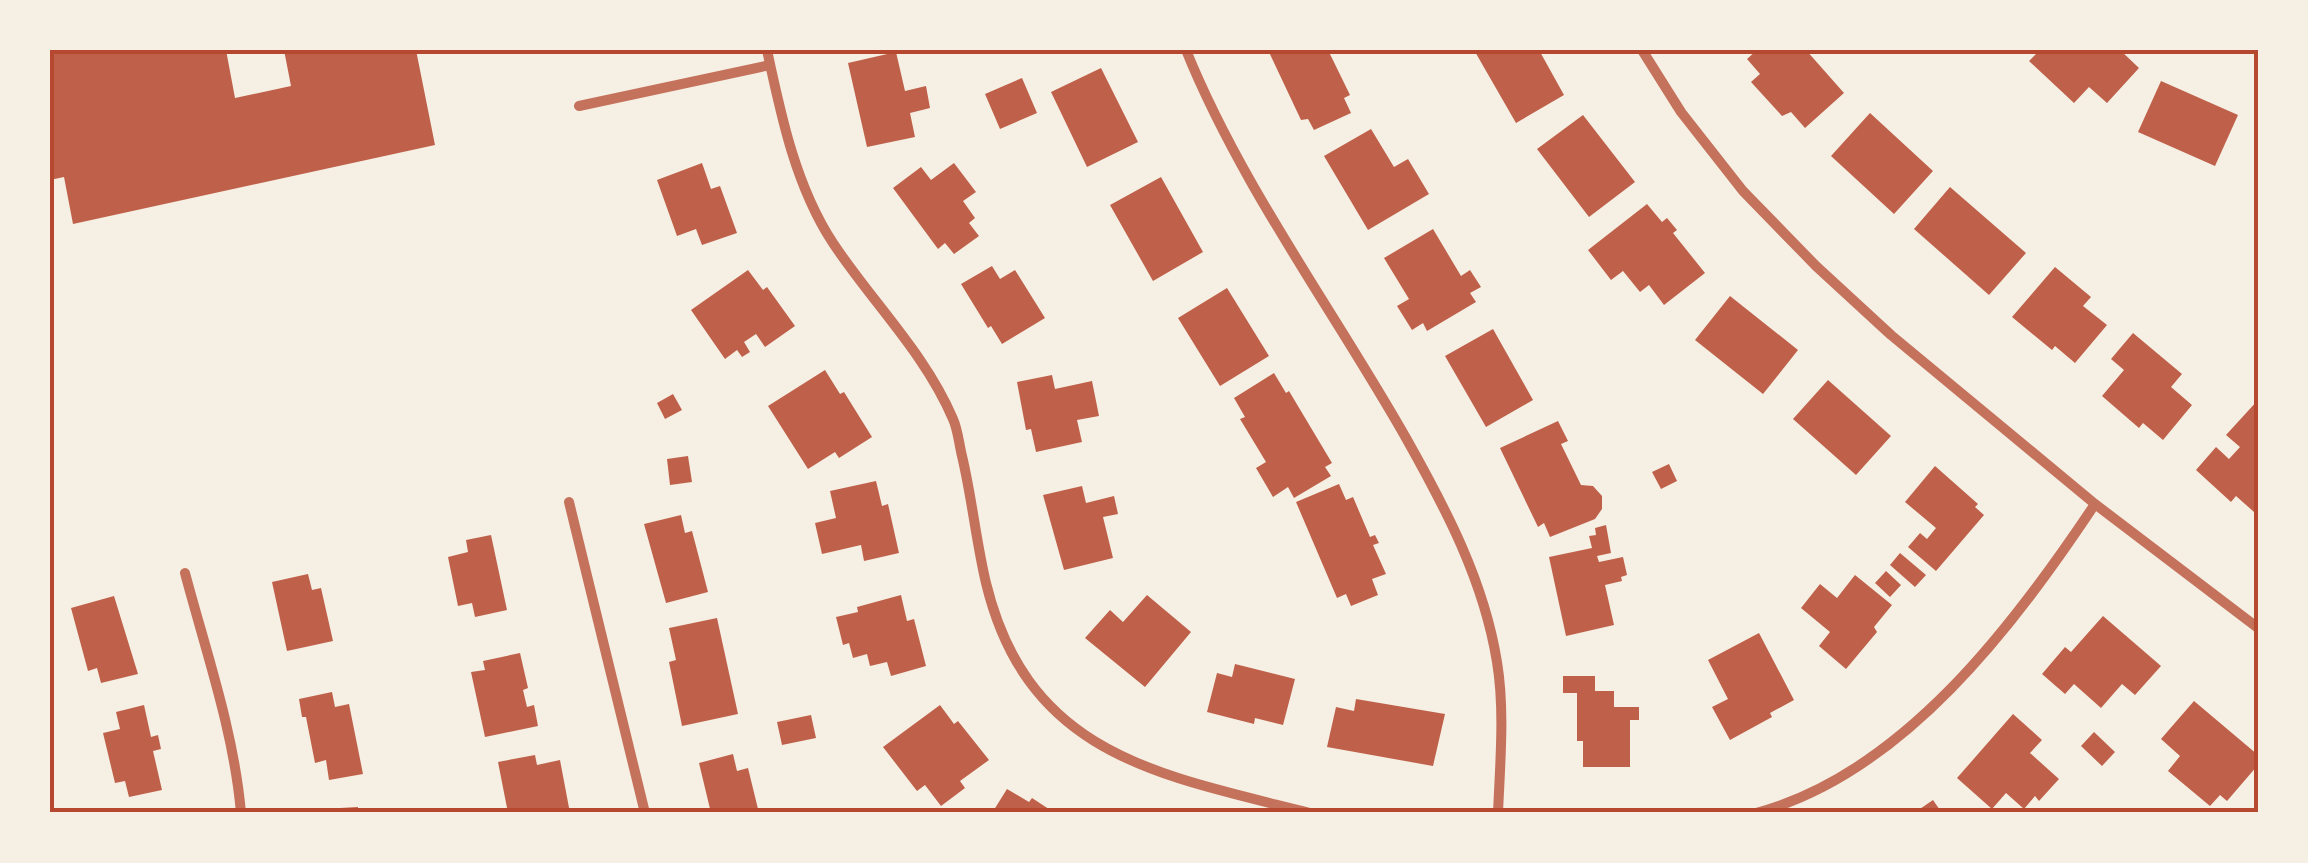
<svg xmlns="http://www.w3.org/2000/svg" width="2308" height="863" viewBox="0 0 2308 863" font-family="'Times New Roman',serif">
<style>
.building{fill:#bf614a}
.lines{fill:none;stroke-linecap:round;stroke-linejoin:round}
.minor{stroke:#c5725c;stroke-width:10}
.neatline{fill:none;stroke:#b5482f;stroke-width:4}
</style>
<rect width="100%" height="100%" fill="#f6efe4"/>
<!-- building -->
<path class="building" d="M50,50H226L235,98L291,86L284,50H416L435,145L73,224L64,177L50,180Z
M1268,50H1328L1350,95L1344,98L1351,113L1314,130L1308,119L1301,120Z
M1474,50H1539L1564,95L1516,123Z
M1757,50H1806L1844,93L1805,128L1791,112L1782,116L1751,82L1760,74L1747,59Z
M2040,50H2120L2139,68L2107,103L2089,87L2074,103L2029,61Z
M896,52L905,91L926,86L930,108L910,113L915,137L867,147L848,63Z
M1101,68L1138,142L1087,167L1051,92Z
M1022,78L1037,113L1000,129L985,94Z
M2161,81L2238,115L2215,166L2138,132Z
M1870,113L1933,171L1894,214L1831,156Z
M1583,115L1635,182L1589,217L1537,149Z
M1371,129L1394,167L1408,159L1429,194L1368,230L1324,156Z
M702,163L711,189L720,186L737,233L702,245L696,229L677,236L657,180Z
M954,163L976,192L963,201L975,218L969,223L979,236L954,254L945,243L938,249L893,188L921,167L931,180Z
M1161,177L1203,252L1153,281L1110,205Z
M1950,187L2026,253L1989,295L1914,229Z
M1647,204L1662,222L1667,218L1677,230L1673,233L1705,273L1664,305L1649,285L1640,292L1623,271L1611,280L1588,250Z
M1433,229L1461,276L1470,270L1481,287L1470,293L1476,302L1427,331L1423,323L1412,330L1397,306L1409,299L1384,258Z
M992,266L1000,279L1015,270L1045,318L1002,344L991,326L988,328L961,284Z
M2055,267L2091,297L2083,306L2107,325L2075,363L2055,346L2052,350L2012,317Z
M748,270L763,290L767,287L795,326L765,347L756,334L744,342L750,352L742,357L737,350L725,359L691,310Z
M1227,288L1269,356L1220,386L1178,318Z
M1730,296L1798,350L1763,394L1695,340Z
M1493,329L1533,400L1486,427L1445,356Z
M2133,333L2182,374L2171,387L2192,405L2163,440L2143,423L2139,428L2102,396L2124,370L2111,359Z
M825,370L840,394L844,392L872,437L839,458L835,452L808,469L768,406Z
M1274,373L1286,393L1289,391L1332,463L1325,467L1331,476L1294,498L1288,487L1273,497L1256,468L1266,462L1240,419L1245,417L1234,398Z
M1052,375L1055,389L1092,381L1099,416L1077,420L1082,442L1036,452L1031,429L1026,430L1017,382Z
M1828,380L1891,436L1856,475L1793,419Z
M673,394L682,410L665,419L657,403Z
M2258,400V508L2254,512L2236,496L2231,502L2196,470L2216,447L2229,459L2240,447L2226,435Z
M1558,421L1568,441L1561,444L1581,485L1593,486L1602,496V509L1595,519L1550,537L1544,523L1538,527L1500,448Z
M688,456L692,482L670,485L667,459Z
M1669,464L1677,481L1661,489L1652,472Z
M1935,466L1978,504L1975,507L1984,515L1936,571L1908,547L1920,533L1927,539L1936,528L1905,502Z
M876,481L882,506L888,504L899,553L864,561L861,545L822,554L815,523L836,518L830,491Z
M1339,484L1346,500L1353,497L1370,537L1375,535L1379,543L1373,545L1386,574L1372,579L1378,595L1351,606L1346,594L1337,598L1296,502Z
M1082,486L1086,503L1114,496L1118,514L1103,517L1113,558L1064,570L1043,495Z
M681,515L685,533L692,531L708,592L666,603L644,524Z
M1606,525L1611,553L1597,556L1599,562L1623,557L1627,575L1621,577L1622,581L1605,585L1614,625L1566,636L1549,557L1592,548L1589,536L1596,535L1595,528Z
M491,535L507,610L475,617L472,603L458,606L448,557L468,552L466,540Z
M1900,553L1926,575L1915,587L1890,565Z
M1886,571L1901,585L1890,597L1875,583Z
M308,574L312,590L321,588L333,641L287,651L272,582Z
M1855,575L1892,605L1874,627L1877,632L1846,669L1819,646L1830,632L1801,608L1820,584L1837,598Z
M901,595L907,621L914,619L926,666L891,676L887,662L870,666L867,654L853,658L849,643L843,645L836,617L858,612L857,607Z
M1147,595L1191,632L1145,687L1085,638L1110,610L1123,622Z
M114,596L138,674L101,683L97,668L88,671L71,608Z
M2103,616L2161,666L2135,695L2122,684L2101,708L2074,684L2065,694L2042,674L2065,647L2071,652Z
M717,618L738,714L682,726L669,662L676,660L669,628Z
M1759,633L1794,700L1770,713L1772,717L1730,740L1712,707L1728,699L1708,660Z
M520,653L528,688L523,690L527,707L534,705L538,726L485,737L471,672L485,670L483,661Z
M1235,664L1295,679L1283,725L1255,718L1254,724L1207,712L1217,673L1232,677Z
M1563,676H1595V691H1614V707H1639V720H1630V767H1583V741H1577V693H1563Z
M332,692L335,707L349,704L363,774L329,780L326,760L315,763L306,717H302L299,699Z
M1356,699L1445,714L1433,766L1327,747L1336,707L1354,711Z
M2194,701L2258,755V765L2227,801L2220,795L2210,806L2168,771L2180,756L2161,739Z
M144,705L151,737L158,735L161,749L153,751L162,790L129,797L125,781L115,783L103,733L120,729L116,712Z
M940,705L954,724L958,721L989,760L960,781L965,788L941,806L925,785L917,791L883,747Z
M2013,714L2042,740L2030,753L2059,779L2039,801L2035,796L2024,809L2006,793L1992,809L1957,778Z
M811,715L816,738L782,745L777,722Z
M2094,732L2115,752L2102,766L2081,746Z
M733,754L737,771L748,768L759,813H711L699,763Z
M535,755L537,765L560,760L570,813H508L498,762Z
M1007,789L1029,802L1032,798L1055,813H992Z
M1933,800L1942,813H1914Z
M358,807V813H322V809Z"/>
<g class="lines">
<!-- minor -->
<path class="minor" d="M767,50C781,116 796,187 833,243C872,302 925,353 953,419C958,430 959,444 962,456C972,498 976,541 986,583C1028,756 1160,775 1310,813
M1186,50C1241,186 1334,311 1406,438C1446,509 1484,581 1497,662C1505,710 1500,764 1498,813
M1642,50L1681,112L1743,191L1816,266L1891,335L2095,504L2258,628
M579,106L770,65
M569,502L645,813
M185,573C206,652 234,732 241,813
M1756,813C1903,774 2015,624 2095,504"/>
</g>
<!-- border -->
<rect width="2308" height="863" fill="none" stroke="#f6efe4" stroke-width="105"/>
<rect x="52" y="52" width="2204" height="758" class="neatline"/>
</svg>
